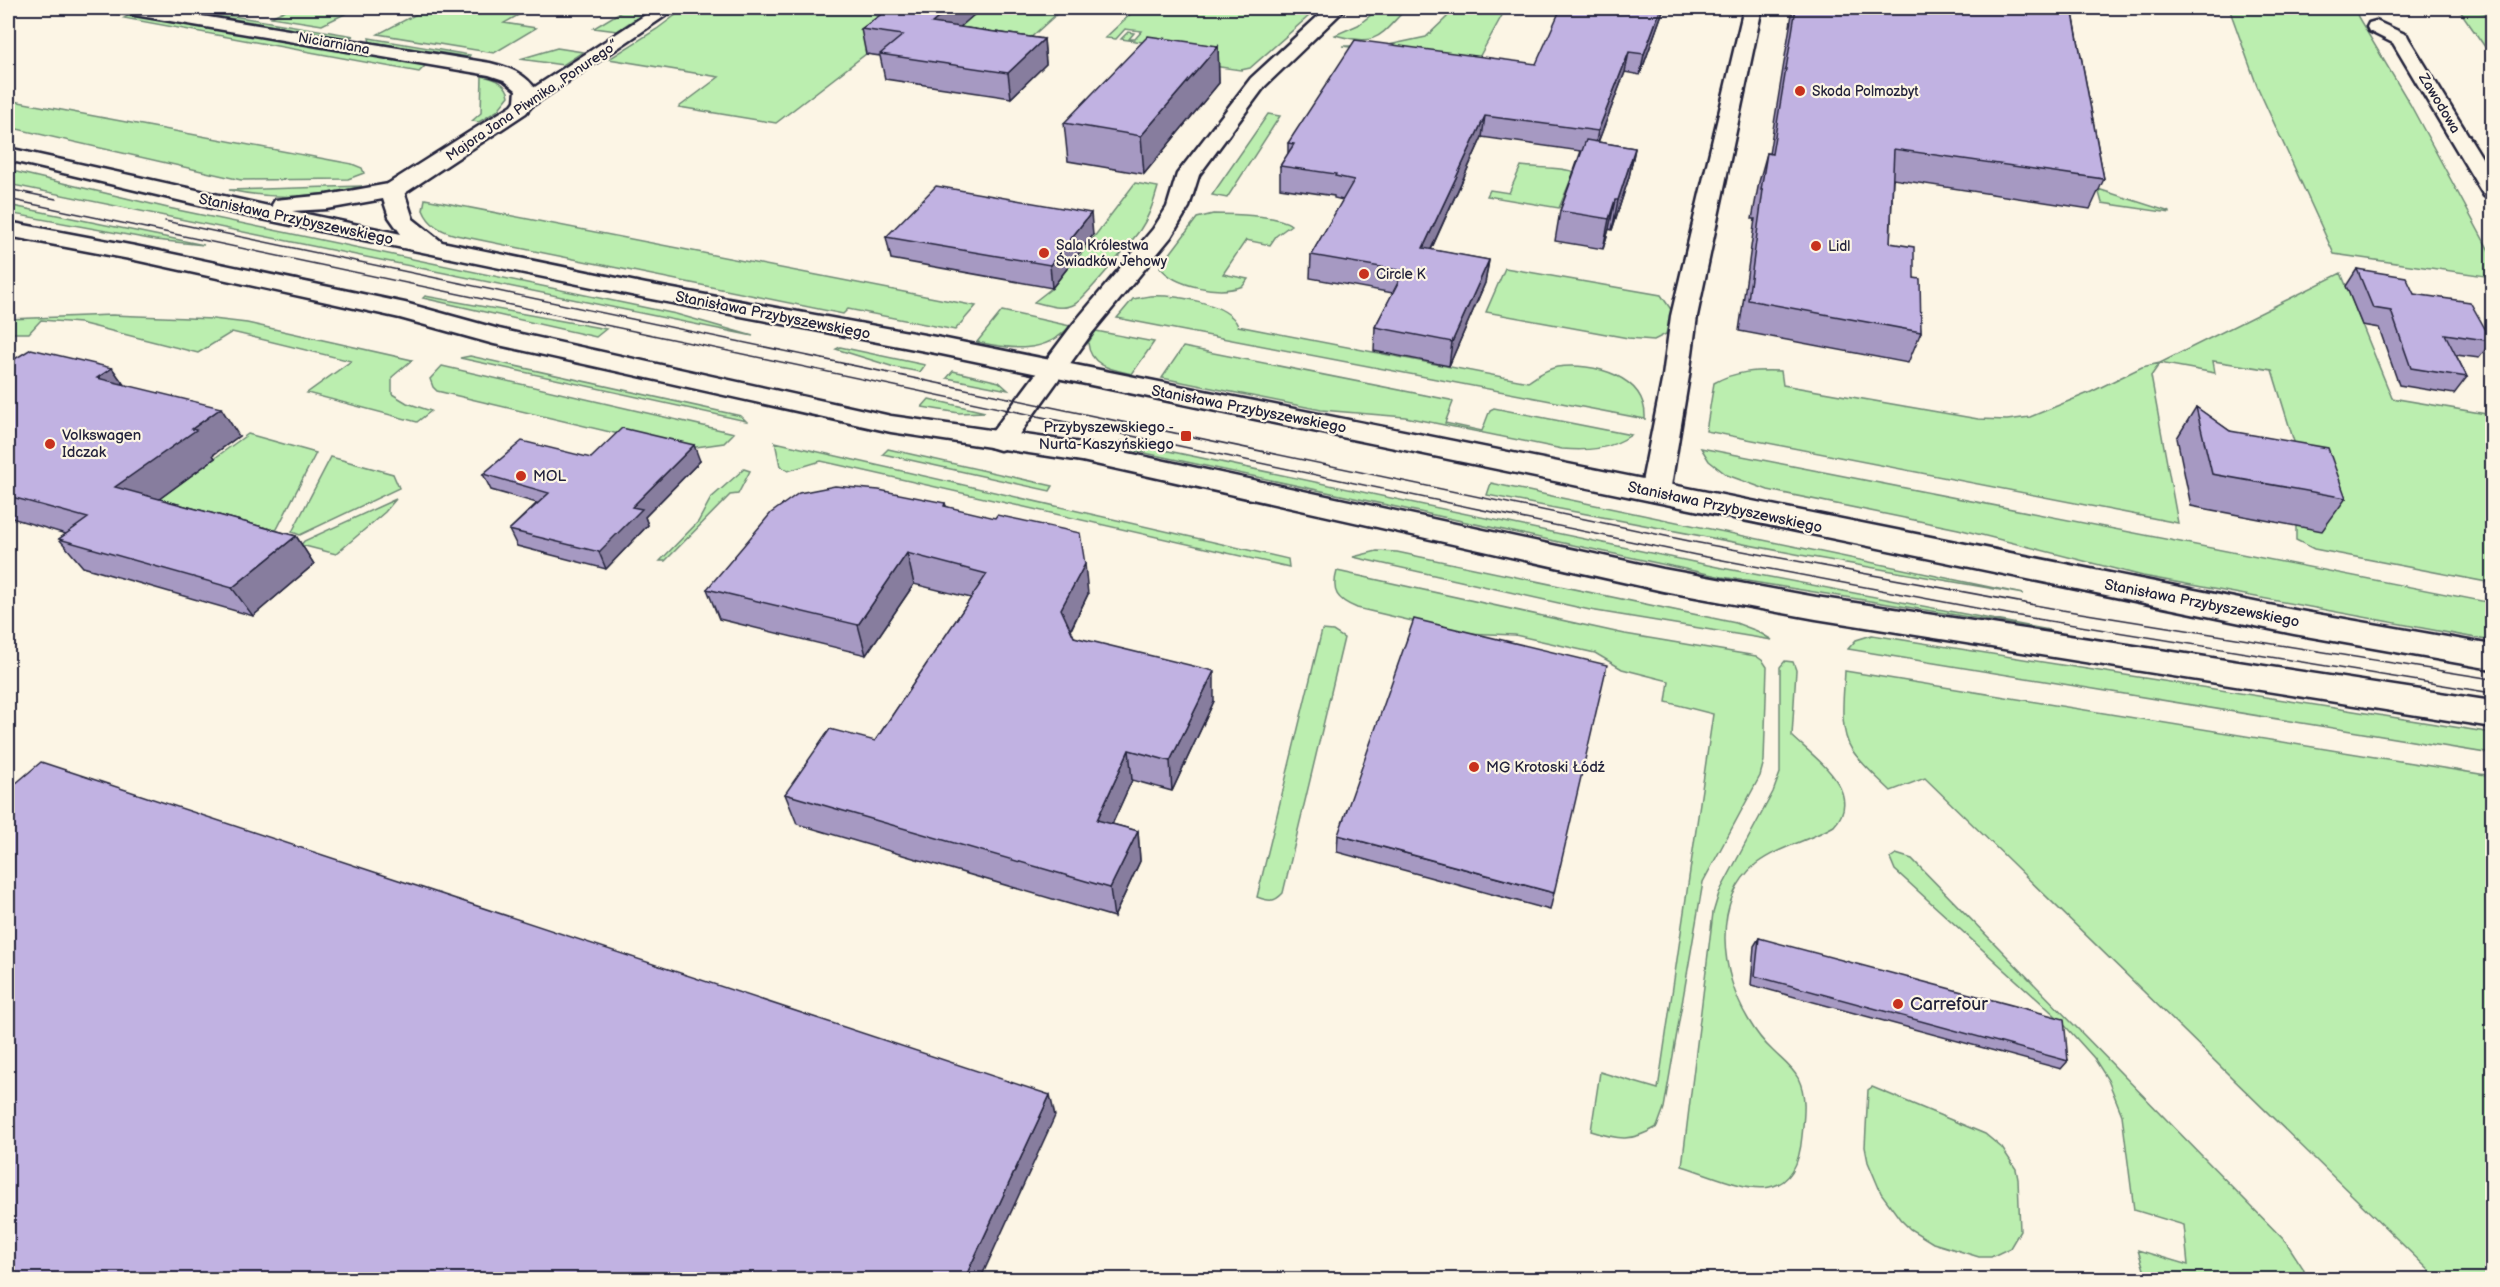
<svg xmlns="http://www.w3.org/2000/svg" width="2500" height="1287" viewBox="0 0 2500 1287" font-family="'Balsamiq Sans',sans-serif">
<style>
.green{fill:#bbeeaf;stroke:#6e8875;stroke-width:1.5}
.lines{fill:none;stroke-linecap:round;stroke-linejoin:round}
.minor-casing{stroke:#22223b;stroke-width:5}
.tertiary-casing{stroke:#22223b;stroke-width:5}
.secondary-casing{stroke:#22223b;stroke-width:5}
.minor{fill:#fcf5e5;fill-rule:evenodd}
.tertiary{fill:#fcf5e5;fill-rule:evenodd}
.secondary{fill:#fcf5e5;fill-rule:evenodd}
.tram{stroke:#22223b;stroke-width:1.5}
.wall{fill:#a699c2;stroke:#22223b;stroke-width:1.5}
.shaded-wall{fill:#877d9e;stroke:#22223b;stroke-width:1.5}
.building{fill:#c1b2e2;stroke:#22223b;stroke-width:1.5}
.poi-dot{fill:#c8321e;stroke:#fcf5e5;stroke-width:2}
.labels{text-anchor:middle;stroke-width:4.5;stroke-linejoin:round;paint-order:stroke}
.far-street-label{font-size:14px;fill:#22223b;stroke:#fcf5e5}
.far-poi-label{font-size:14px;fill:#22223b;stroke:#fcf5e5;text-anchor:start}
.street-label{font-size:15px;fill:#22223b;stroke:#fcf5e5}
.poi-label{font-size:15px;fill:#22223b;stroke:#fcf5e5;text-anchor:start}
.near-poi-label{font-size:18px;fill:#22223b;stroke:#fcf5e5;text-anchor:start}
</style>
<rect width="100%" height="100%" fill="#fcf5e5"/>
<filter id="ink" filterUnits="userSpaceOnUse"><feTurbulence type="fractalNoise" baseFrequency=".0167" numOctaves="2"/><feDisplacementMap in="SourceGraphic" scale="12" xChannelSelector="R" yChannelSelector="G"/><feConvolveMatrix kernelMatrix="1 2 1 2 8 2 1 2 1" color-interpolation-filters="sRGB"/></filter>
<g filter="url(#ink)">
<!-- green -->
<path class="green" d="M169,8H185L354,36L344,38Z
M290,8H357L322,25L271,17Z
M428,8H531L504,23L536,28L494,53L378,34Z
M627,8H651L617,31L594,28Z
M685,8H916L969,18L981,8H1043L1061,10L1027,41L866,54L776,123L679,107L719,77L609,59L657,29Z
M1137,8H1318L1250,68L1241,70L1185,62L1215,52L1121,39L1128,32L1134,33L1129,39H1135L1142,31L1125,29L1116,39L1105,38Z
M1380,8H1407C1379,36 1379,47 1335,35L1358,25Z
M1451,8H1506L1476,63L1342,46H1384L1426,37L1447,17Z
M2229,8H2355L2358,17L2410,104L2492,256V277L2334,254L2257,86Z
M2458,8H2468L2492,15V57Z
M130,15L426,65L419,72L124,18Z
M369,38L470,55L469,57L370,42Z
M557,48L583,52L563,65L520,59Z
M482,76C494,78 507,83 509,96L497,111L479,122L472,121L481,113Z
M8,100L352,164L362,168L364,173L348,179L241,180L8,127Z
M1268,114L1280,116L1227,198L1212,195Z
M1521,166C1534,168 1565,167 1574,172L1559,208L1487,196L1490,190L1509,193Z
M8,170L168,208L676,314L753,336L8,184Z
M1135,183L1158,187C1154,202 1149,217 1140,230C1132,241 1084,299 1075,304C1062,311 1048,305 1034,302L1052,288L1072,262H1075Z
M362,186C316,198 275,200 229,190Z
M2098,189L2170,212V213L2102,203Z
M425,199L976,306L955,330L848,309L843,314L456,235C441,231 429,225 423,210Z
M8,205L204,245L155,240L8,213Z
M1213,214C1230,214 1279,215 1291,225L1276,236L1270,245L1246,240L1223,274L1248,279L1243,286C1220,295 1175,287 1160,267L1197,218Z
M1505,268L1661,295L1672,311L1666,334L1654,340L1628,338L1486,312Z
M2341,273L2392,398L2492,415V583L2314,549L2296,540V526L2321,530L2272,370L2213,361L2215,373L2160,363L2151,376L2178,523L1706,431L1714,383C1735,371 1757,370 1781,371L1783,385L1978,419L2007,420L2030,417L2091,392L2142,367L2160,363Z
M425,296L606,329L596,337L423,298Z
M1150,296C1173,295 1229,302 1238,326L1528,382C1537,376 1546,369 1557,367C1593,362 1647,376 1645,419L1117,318L1133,299Z
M1002,311L1070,326C1045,355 1010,349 977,342Z
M112,315L213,319L247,323L412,360L392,377V394L407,403L431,411L417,422L307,393L351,361L232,332L198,353L80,323L41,320L29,333H8V319Z
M1096,331L1154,342L1132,374C1114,370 1090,367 1088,343Z
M840,347L925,365L920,372L894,367L836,349Z
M1183,347L1450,400L1453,402L1445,423L1482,431L1490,410L1494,408L1631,435C1610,450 1586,451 1562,449L1405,417L1321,410L1162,378Z
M470,356L741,416L746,421L460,358Z
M442,366L734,433L724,443L682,449L437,391L433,387L430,379Z
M953,371L999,382L1008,390L947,378Z
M929,399L985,412L959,413L922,407Z
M248,434L316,453L277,529L253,547L136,515Z
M1121,441L1722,568L2049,630L1722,577L1117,447Z
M775,442L1288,559L1289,567L821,461L788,471L780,466Z
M1701,448L2492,603V641L2143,576L1958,529L1768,490L1727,475L1709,461Z
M888,449L1053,486L1050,491L883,454Z
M331,457L393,474L399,488L300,535L292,532Z
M744,469L750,471L738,494L730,495L665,561H660L698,522L711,498Z
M1491,483L1547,495L2023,594L1806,556L1487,495Z
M396,499L385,512L336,554L301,545L304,541Z
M1377,551L1397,552L1736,623L1757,631L1772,640L1590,610L1353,557Z
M1337,571L1625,634L1756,656L1763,661L1767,667L1764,761L1760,776L1703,882L1664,1108L1657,1127C1631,1142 1619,1140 1591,1131L1600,1072L1658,1089L1713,714L1666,702L1669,681L1622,669L1595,653L1515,635L1463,633L1357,608C1337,600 1331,592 1337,571Z
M1322,630L1333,631L1344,638L1283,893C1274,903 1268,901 1257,897Z
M1872,635L2492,733V754L1848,649L1856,640Z
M1785,661L1793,662L1796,670L1792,736C1815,758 1865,792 1834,826C1809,841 1778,847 1756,864C1711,902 1721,974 1748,1019C1755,1031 1763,1042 1773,1051C1782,1060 1792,1067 1798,1078C1807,1096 1804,1116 1802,1136C1795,1218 1734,1182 1682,1166L1713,913L1719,893L1773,792L1780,773V667Z
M1845,671L2492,776V1279H2438L1925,778L1891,791C1878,778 1862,765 1852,750C1838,728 1844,695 1845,671Z
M1896,854L1912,859L2286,1242L2303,1268L2307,1279H2147L2138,1250L2188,1265L2184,1225L2134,1210L2122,1115L2108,1080L2094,1058L2059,1019L1895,870L1890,858Z
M1872,1087L1985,1134L2002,1148L2016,1169L2018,1179L2020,1231L2010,1248L1991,1257H1979L1933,1243L1910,1229L1900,1219L1881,1193L1868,1162L1865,1147L1868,1090Z"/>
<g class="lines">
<defs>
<path id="minor" d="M656,8H677L532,106H518L515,102L518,98Z
M1327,8H1346L1265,86L1199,175L1189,207L1171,237L1092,333L1010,447L1000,450L990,447L986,441L990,435L1074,323L1153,229L1167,207L1177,174L1251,78Z
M1744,8H1762L1697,316L1689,376L1670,492L1665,499L1655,501L1645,499L1640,492L1663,376L1671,316Z
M2376,21L2407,35L2409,39L2492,174V198L2484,196L2481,191L2393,43L2369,31L2367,27L2369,23Z"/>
<path id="tertiary" d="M114,8H153L490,63C510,68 525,73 537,91L535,102L526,113L402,195L394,197L386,195L383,190L386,185L512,105L515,101L516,90L504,80L489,75L123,13L117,12Z"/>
<path id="secondary" d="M8,148L273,207L272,205L275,200L327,195L394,183L402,185L413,219L442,242L646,284L941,338L2294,610L2492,645V669L2294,634L941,354L646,298L233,213L8,160ZM383,199L389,217L401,234L292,211L327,209Z
M8,222L135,246L405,303L499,329L891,416L1082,443L1663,569L1816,597L2492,701V727L1816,619L1663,591L1082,461L891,432L494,344L400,318L135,260L8,236Z"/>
</defs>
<!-- minor casing -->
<use href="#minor" class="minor-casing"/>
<!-- tertiary casing -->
<use href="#tertiary" class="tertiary-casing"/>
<!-- secondary casing -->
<use href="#secondary" class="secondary-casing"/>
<!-- minor -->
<use href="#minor" class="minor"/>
<!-- tertiary -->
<use href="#tertiary" class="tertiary"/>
<!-- secondary -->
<use href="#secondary" class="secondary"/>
<!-- tram -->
<path class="tram" d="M8,189L56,199
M8,199L1696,555L2013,615L2492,693
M165,221L1694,542L2062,610L2492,679"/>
</g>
<!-- wall -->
<path class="wall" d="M890,8H982L959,27L1044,39L1046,64L1011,98L885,79L880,56L866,54L861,29Z
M1664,8L1640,75L1625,72L1598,142L1635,148L1629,177L1612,230L1609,229L1603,249L1555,241L1560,211L1581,151L1482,137L1431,250L1489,260L1485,283L1449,366L1374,351L1375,327L1393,293L1310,278L1311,255L1343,200L1334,198V196L1280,188V166L1288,154V143L1536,64Z
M1793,8H2072L2104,179L2090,209L1893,179L1890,243L1914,278L1921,332L1908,363L1739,331L1755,219H1752L1759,182L1767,153L1769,154Z
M1218,46L1219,83L1144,174L1068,161L1064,123Z
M1093,235L1052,288L891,259L886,237Z
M2357,269L2414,294L2492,341L2479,358L2456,355L2467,377L2454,394L2399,385L2379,328L2362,325L2346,286Z
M8,363L112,368L124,385L239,436L213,455L215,458L159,499L296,536L314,564L253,616L83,567L59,539L66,534L8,517Z
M2196,407L2230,431L2346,498L2322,531L2191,506L2177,438Z
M591,458L700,461L645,517L648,525L606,569L517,546L509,530L537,503L491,490L483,474Z
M945,503L946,506L1088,594L1071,630L1074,637L1214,701L1172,791L1132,780L1112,824L1138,831L1140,861L1114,917L797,824L785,794L875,741L971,598L914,584L866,655L719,619L707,589Z
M1338,835L1554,893L1550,910L1337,852Z
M1759,938L2068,1061L2061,1069L1751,985L1754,946Z"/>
<!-- shaded-wall -->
<path class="shaded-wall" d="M950,8H982L936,48L932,23Z
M1661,8H1664L1640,75L1644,54Z
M1044,39L1046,64L1011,98L1008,73Z
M1218,46L1219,83L1144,174L1141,136Z
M1629,52L1625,72L1594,153L1598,131Z
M1485,116L1482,137L1421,271L1423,248Z
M1635,148L1629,177L1612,230L1618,200Z
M1615,200L1609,229L1603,249L1609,219Z
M1091,213L1093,235L1052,288L1050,265Z
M1489,260L1485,283L1449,366L1452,342Z
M112,368L132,396L97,378Z
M221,408L239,436L213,455L215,458L136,516L115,487L192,429Z
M694,445L700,461L645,517L648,525L606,569L599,552L632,507Z
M296,536L314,564L253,616L232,588Z
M907,553L914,584L866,655L858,625Z
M1085,564L1088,594L1066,639L1061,609Z
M1214,671V701L1172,791L1170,761Z
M1129,750L1132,780L1101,849L1097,820Z
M1138,831L1140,861L1114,917L1110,888Z
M1050,1095L1055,1116L980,1280H964Z"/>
<!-- building -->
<path class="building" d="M890,8H950L932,23L1044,39L1008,73L880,54L903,35L861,29Z
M1561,8H1661L1644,54L1629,52L1598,131L1485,116L1423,248L1489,260L1452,342L1375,327L1404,271L1311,255L1354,180L1335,176L1336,174L1280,166L1294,144L1288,143L1355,40L1536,64Z
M1796,8H2072L2104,179L1894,149L1890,243L1914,247V278L1920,279L1921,332L1748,300L1763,190H1761L1767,153L1772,154Z
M1148,36L1218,46L1141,136L1064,123Z
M1586,140L1635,148L1618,200H1615L1609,219L1560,211Z
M936,186L1091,213L1050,265L886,237Z
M2357,269L2406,277L2414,294L2470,302L2492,341L2445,334L2467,377L2411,368L2391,311L2373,308Z
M31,349L112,368L97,378L221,408L192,429L196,430L115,487L296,536L232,588L59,539L88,518L8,496V363Z
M2196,407L2230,431L2328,448L2346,498L2212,474Z
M622,428L694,445L632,507L642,509L599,552L509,530L549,493L483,474L522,441L591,458Z
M835,486L879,490L945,503L944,506L995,518L997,515L1080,533L1085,564L1061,609L1074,637L1214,671L1170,761L1129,750L1097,820L1138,831L1110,888L785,794L830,729L875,741L987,574L907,553L858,625L707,589L771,513L799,493Z
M1414,619L1607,665L1554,893L1338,835Z
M41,762L1050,1095L964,1280H8V790Z
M1759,938L2064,1019L2068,1061L1755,976Z"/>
</g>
<!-- markers -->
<g class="poi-dot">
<circle cx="1800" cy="91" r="6"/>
<circle cx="1816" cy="246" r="6"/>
<circle cx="1044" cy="253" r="6"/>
<circle cx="1364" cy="274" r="6"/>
<rect x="1180" y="430" width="12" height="12" rx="3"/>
<circle cx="50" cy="444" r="6"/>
<circle cx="521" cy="476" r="6"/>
<circle cx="1474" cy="767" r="6"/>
<circle cx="1898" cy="1004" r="6"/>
</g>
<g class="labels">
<!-- far-street labels -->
<g class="far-street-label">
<text transform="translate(334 43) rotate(10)" y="5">Niciarniana</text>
<text transform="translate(532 100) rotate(-34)" y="5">Majora Jana Piwnika „Ponurego”</text>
<text transform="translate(2440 103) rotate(59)" y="5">Zawodowa</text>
</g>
<!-- far-poi labels -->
<g class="far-poi-label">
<text x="1812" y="96">Skoda Polmozbyt</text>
<text x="1056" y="250">Sala Królestwa<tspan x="1056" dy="16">Świadków Jehowy</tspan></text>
<text x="1828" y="251">Lidl</text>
<text x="1376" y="279">Circle K</text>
</g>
<!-- street labels -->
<g class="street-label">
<text transform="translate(296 219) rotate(12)" y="5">Stanisława Przybyszewskiego</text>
<text transform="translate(773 315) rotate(11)" y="5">Stanisława Przybyszewskiego</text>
<text transform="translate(1249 409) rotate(11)" y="5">Stanisława Przybyszewskiego</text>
<text transform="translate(1725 507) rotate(12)" y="5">Stanisława Przybyszewskiego</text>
<text transform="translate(2202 603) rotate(11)" y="5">Stanisława Przybyszewskiego</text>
</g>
<!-- poi labels -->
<g class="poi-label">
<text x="1174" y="432" text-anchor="end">Przybyszewskiego -<tspan x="1174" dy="17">Nurta-Kaszyńskiego</tspan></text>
<text x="62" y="440">Volkswagen<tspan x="62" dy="17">Idczak</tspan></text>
<text x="533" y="481">MOL</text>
<text x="1486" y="772">MG Krotoski Łódź</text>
</g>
<!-- near-poi labels -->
<g class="near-poi-label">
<text x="1910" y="1010">Carrefour</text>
</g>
</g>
<!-- margin -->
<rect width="2500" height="1287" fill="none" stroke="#fcf5e5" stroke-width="30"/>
<rect x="15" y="15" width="2470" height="1257" fill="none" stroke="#22223b" stroke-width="2" filter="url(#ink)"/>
</svg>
